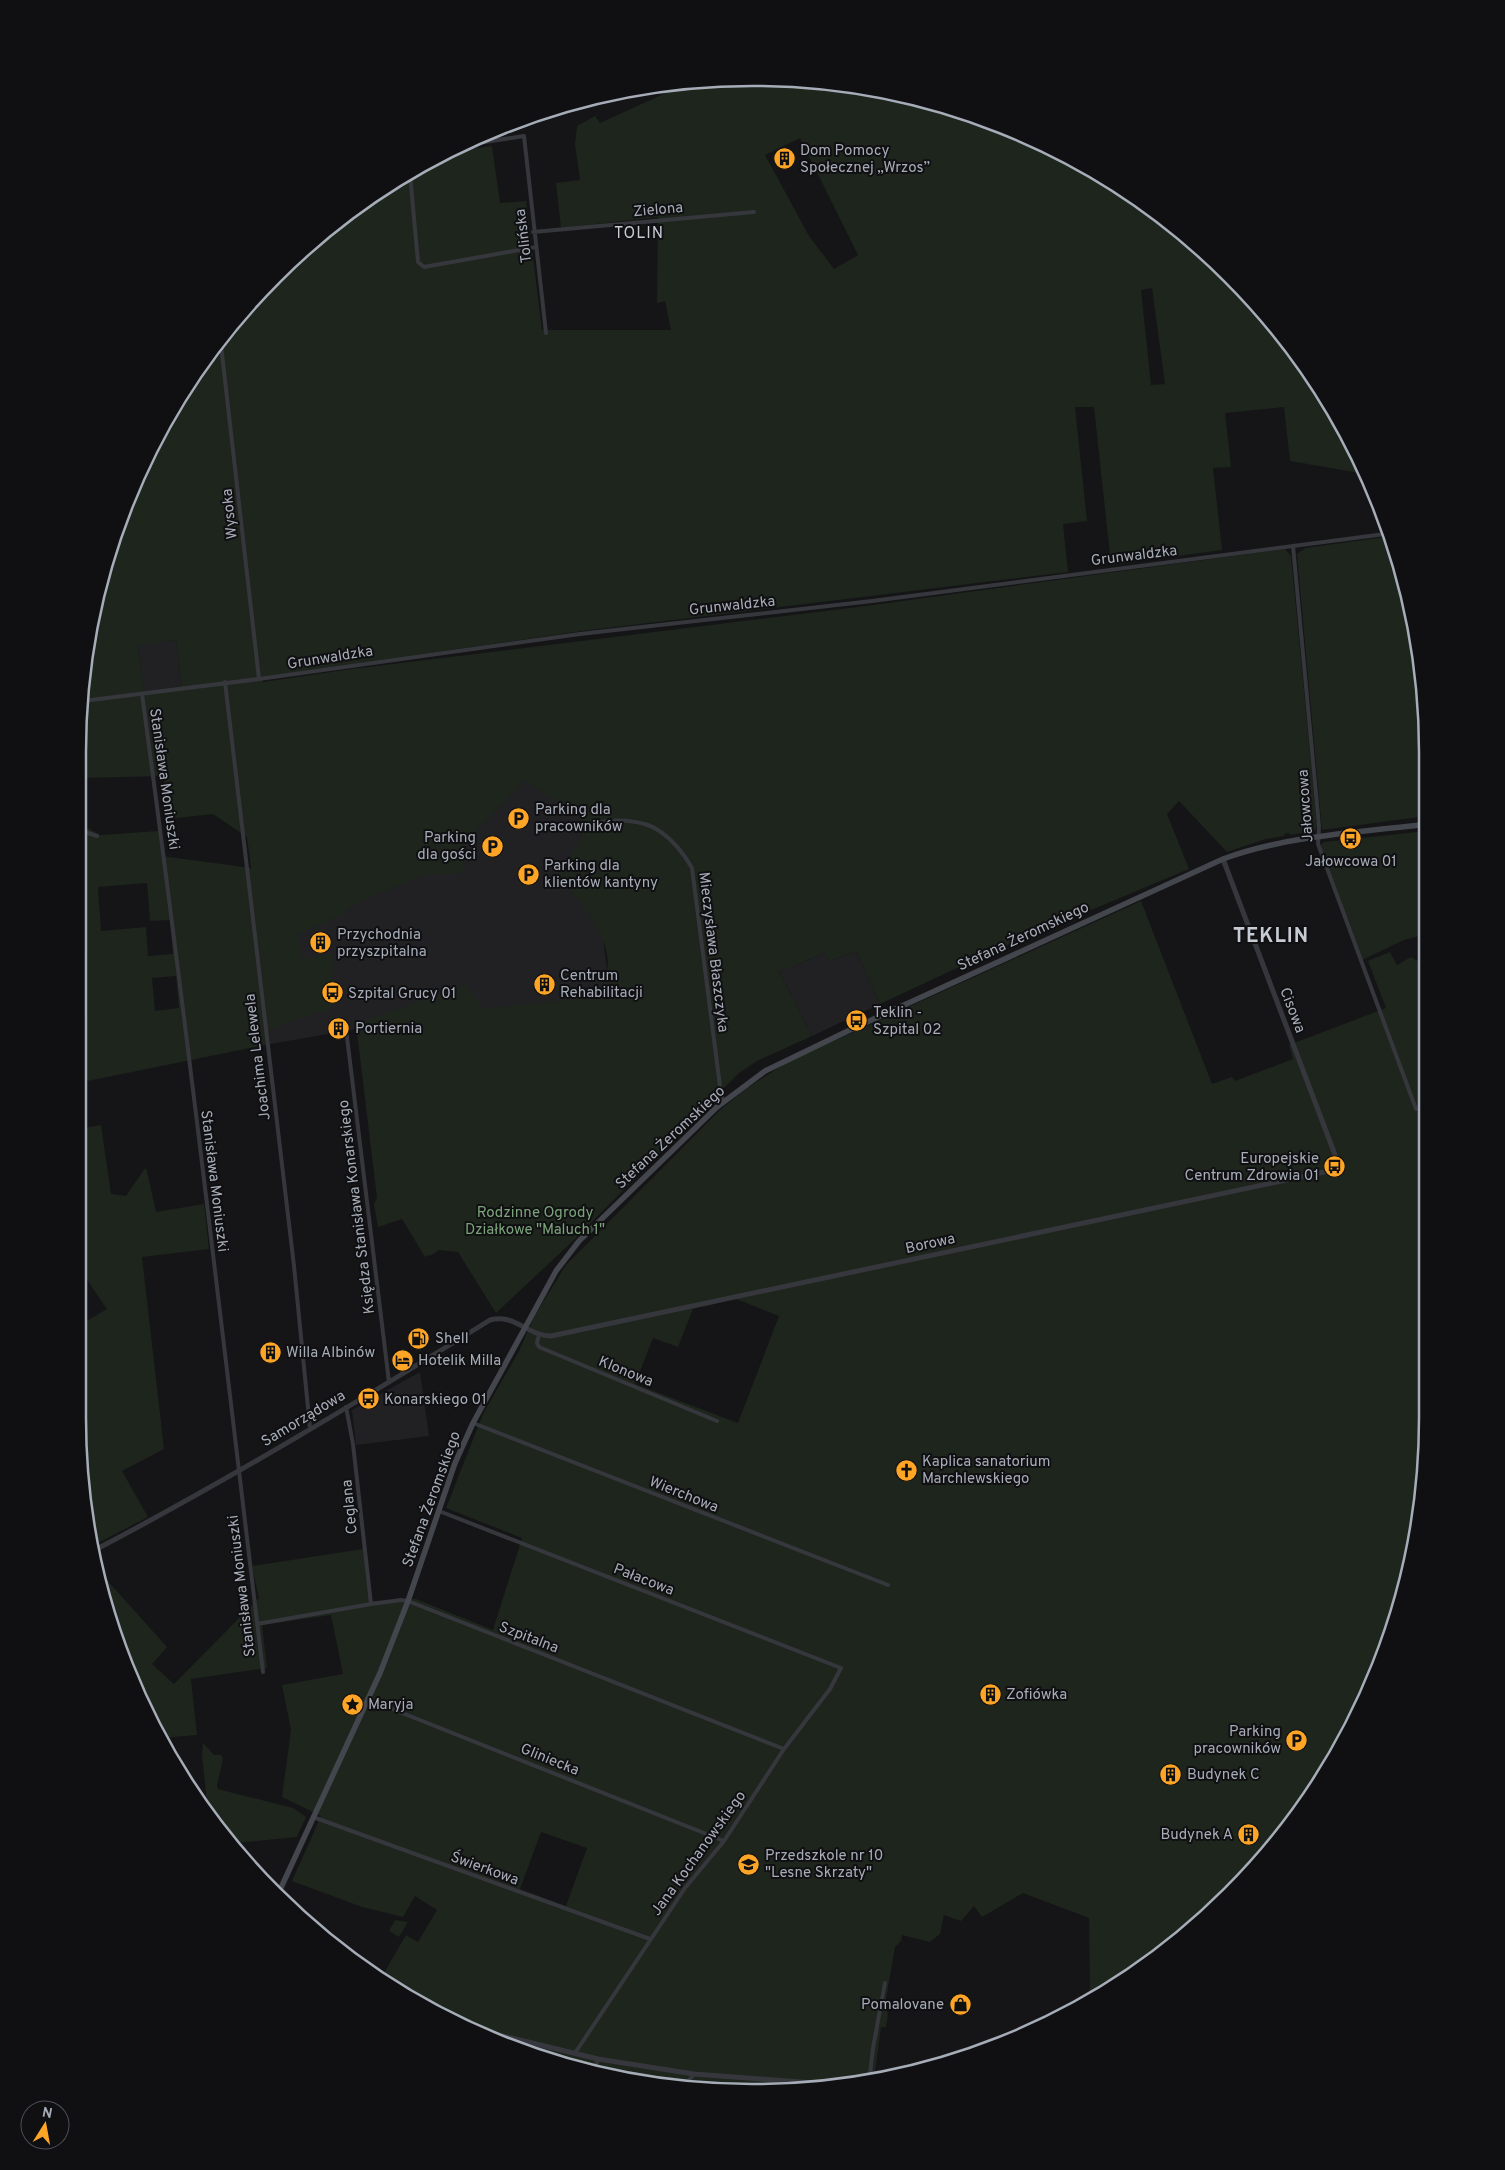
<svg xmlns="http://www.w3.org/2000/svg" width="1505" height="2170" viewBox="0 0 1505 2170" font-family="Overpass,sans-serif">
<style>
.built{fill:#212124}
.green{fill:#1d251d;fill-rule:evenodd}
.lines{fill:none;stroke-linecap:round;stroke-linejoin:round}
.minor{stroke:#36373c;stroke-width:4}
.tertiary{stroke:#36373c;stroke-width:5}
.secondary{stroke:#43464c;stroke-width:5.5}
.labels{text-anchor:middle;stroke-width:4;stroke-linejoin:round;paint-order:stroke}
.poi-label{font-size:15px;fill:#a6adb8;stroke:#101012;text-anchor:start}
.street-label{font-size:15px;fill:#a6adb8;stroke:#101012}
.park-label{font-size:15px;fill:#7ca47b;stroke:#101012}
.neighbourhood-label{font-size:16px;letter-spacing:1px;fill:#c7cbd4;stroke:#101012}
.district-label{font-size:20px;font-weight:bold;letter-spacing:1px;fill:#c7cbd4;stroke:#101012}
.rim{fill:none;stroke:#a6adb8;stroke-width:2.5}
</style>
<rect width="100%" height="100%" fill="#151517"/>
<!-- built -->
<path class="built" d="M176,640L182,686L144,692L138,645Z
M577,729L621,1083L453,1241L430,1256L405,1215L380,1218L357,1029L270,1044L253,883Z
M856,951L880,1004L812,1036L779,972L825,953L829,961Z
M420,1372L429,1436L356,1445L352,1410Z"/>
<!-- green -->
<path class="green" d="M753,78L884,91L1011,129L1128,191L1230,275L1288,342L1358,454L1365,474L1290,461L1284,407L1225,413L1231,467L1213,468L1222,550L1111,565L1094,407H1075L1087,521L1063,524L1068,572L582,631L263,677V682L352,669L866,606L1285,549L1291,556L1317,826L1315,831L1290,835L1289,833L1284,834V836L1266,839L1227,852L1179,801L1167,814L1189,869L998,949L880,1004L856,951L829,961L825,953L779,972L812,1036L757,1061L739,1073L575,1239L496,1313L458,1252L439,1250L425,1257L402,1219L378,1227L374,1204L377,1198L356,1024L466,984L484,1009L591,997C635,959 582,907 557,873L582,840L581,819L525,780L462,845L464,871L454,874L423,875L357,903L342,914L298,935L302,959L333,953C335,972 329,989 332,1008L269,1029L270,1044L78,1083V822L100,835L159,831L162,856L251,868L247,837L213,814L169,819L164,776L84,778L79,740L90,621L113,535L168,415L275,275L378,191L450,152L492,146L500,203L526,201L542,330H671L665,301L657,303L658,217L561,228L556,183L580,180L575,144L577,126L595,116L600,123L668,92L665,86ZM800,138L858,255L834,269L809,236L765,155ZM1152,288L1165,384L1151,385L1141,290ZM176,640L182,686L144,691L138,646ZM147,883L150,921L170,920L173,954L148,956L146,927L101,931L98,887ZM176,976L179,1008L155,1011L152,978Z
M1386,537L1415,621L1427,752V816L1322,830L1297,554L1305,548Z
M1427,831V934L1404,940L1362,960L1320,845L1324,842Z
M1141,901L1212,1084L1232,1077L1235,1081L1293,1059L1289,1045L1386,1008L1368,961L1390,952L1397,965L1411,957L1423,964L1424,950L1427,948V1418L1414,1549L1376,1676L1314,1793L1230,1895L1163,1953L1088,2000L1090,1987L1089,1918L1023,1893L982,1917L974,1906L961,1921L944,1915L940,1934L930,1942L902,1935L901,1941L895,1947L885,2005L888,2014L886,2027H881L874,2079L877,2081L804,2090L750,2086L748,2089L665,2087L494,2041L452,2020V2019L415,2002L381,1978L406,1935L418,1942L437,1910L415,1896L403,1917L362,1907L292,1881L321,1816L282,1797L291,1730L282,1685L343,1674L331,1615L262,1625L267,1668L191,1679L197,1735L162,1738L147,1716L101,1592L97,1569L167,1647L152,1664L174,1684L259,1598L252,1566L363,1549L369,1601L416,1599L493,1630L522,1538L446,1508L483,1414L519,1351L535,1315L566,1265L719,1111L747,1088L788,1062ZM736,1299L779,1316L738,1423L635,1384L653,1338L678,1347L693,1309ZM541,1832L587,1848L566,1906L520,1889Z
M101,1125L111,1194L126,1196L146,1167L156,1212L204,1204L209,1249L142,1257L164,1449L122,1471L148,1517L94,1545L78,1418V1326L107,1309L78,1267V1129Z
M203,1743L214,1755H221L223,1759L217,1785L218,1789L293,1808L306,1817L297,1837L236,1843L208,1812L202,1755Z
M395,1920L408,1922L399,1937L389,1931Z"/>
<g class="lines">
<!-- minor -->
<path class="minor" d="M465,145L524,136L546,333
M410,174L418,262L424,267L536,247
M533,232L754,212
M221,345L259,679
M1293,546L1319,826L1318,844L1416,1109
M225,682L294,1266L310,1428
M142,694C186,1019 224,1346 263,1672
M83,701L259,679L580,634L872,601L1385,534
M589,826C608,817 644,819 661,832C675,842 684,854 692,868L721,1094L724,1102
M78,827L82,831L97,836
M346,1029L389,1382
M539,1335L537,1343L539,1347L717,1421
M346,1407L353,1444L371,1604
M473,1423L888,1585
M439,1511L841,1668L830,1689L784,1749L724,1841L685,1888L575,2053
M257,1624L371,1604L401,1600L408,1601L784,1749
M367,1699L724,1841
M313,1817L650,1939
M330,1940L344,1946
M595,2068L598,2059
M869,2082L873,2048L885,1983
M684,2087L694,2074"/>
<!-- tertiary -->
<path class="tertiary" d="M1223,859L1340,1168
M95,1550C230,1479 361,1400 490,1320C514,1313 528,1336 551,1336L1343,1168
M466,2027L598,2059L694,2074L840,2085"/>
<!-- secondary -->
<path class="secondary" d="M279,1892L380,1673L408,1601L455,1463L473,1423L556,1271L579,1241L717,1107L765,1071L854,1028L1223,859C1284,836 1362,832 1428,824"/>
</g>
<!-- icons -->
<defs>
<symbol id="building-disc" viewBox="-11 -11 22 22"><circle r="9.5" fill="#fea526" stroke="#101012"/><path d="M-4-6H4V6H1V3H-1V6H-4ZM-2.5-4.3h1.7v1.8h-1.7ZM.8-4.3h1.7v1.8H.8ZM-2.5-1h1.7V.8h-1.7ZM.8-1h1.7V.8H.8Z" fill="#111"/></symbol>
<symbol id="parking-disc" viewBox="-11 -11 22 22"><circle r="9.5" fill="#fea526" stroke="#101012"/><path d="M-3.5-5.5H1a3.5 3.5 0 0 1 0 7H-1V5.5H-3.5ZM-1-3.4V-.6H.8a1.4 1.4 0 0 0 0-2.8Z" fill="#111"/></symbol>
<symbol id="bus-disc" viewBox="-11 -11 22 22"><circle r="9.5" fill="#fea526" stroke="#101012"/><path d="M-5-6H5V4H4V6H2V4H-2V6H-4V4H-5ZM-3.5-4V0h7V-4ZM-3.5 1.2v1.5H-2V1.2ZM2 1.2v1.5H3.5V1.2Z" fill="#111"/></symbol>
<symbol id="fuel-disc" viewBox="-11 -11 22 22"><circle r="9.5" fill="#fea526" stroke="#101012"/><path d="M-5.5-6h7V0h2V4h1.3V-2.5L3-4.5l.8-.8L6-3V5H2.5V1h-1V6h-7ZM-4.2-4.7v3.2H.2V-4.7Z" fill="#111"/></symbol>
<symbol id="hotel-disc" viewBox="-11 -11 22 22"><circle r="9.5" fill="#fea526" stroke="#101012"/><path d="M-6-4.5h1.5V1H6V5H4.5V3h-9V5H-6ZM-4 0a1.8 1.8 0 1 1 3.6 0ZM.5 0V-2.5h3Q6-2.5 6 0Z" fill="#111"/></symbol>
<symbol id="church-disc" viewBox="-11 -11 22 22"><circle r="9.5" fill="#fea526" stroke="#101012"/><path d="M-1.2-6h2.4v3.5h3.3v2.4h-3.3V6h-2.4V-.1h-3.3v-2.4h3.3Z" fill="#111"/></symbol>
<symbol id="sight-disc" viewBox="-11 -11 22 22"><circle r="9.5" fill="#fea526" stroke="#101012"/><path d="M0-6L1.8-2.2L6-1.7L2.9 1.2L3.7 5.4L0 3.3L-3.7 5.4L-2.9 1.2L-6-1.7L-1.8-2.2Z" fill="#111"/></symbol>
<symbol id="school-disc" viewBox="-11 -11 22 22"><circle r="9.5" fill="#fea526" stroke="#101012"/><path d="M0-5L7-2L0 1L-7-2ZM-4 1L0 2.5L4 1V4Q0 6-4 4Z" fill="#111"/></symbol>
<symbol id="shop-disc" viewBox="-11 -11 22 22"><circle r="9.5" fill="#fea526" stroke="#101012"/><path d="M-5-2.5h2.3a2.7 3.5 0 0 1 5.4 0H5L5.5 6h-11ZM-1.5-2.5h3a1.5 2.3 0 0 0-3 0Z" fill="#111"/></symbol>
</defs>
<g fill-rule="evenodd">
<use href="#building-disc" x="772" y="146" width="25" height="25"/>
<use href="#parking-disc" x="506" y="806" width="25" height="25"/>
<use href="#bus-disc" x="1338" y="826" width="25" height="25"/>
<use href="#parking-disc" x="480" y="834" width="25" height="25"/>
<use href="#parking-disc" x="516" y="862" width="25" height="25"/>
<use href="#building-disc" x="308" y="930" width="25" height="25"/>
<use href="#building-disc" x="532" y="972" width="25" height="25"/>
<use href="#bus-disc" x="320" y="980" width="25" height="25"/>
<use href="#bus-disc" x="844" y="1008" width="25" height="25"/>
<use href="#building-disc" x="326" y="1016" width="25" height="25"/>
<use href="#bus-disc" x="1322" y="1154" width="25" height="25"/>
<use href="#fuel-disc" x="406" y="1326" width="25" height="25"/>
<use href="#building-disc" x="258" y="1340" width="25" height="25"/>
<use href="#hotel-disc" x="390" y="1348" width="25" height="25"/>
<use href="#bus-disc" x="356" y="1386" width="25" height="25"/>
<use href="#church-disc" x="894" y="1458" width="25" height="25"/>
<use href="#building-disc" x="978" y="1682" width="25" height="25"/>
<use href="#sight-disc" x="340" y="1692" width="25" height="25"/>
<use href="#parking-disc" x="1284" y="1728" width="25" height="25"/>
<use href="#building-disc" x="1158" y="1762" width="25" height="25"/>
<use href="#building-disc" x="1236" y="1822" width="25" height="25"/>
<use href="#school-disc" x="736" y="1852" width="25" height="25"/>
<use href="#shop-disc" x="948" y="1992" width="25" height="25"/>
</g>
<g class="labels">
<!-- poi labels -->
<g class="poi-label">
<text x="800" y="155">Dom Pomocy<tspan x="800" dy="17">Społecznej „Wrzos”</tspan></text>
<text x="535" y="814">Parking dla<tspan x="535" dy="17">pracowników</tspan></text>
<text x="476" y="842" text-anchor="end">Parking<tspan x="476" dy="17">dla gości</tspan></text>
<text x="1351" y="866" text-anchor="middle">Jałowcowa 01</text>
<text x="544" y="870">Parking dla<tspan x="544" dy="17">klientów kantyny</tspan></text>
<text x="337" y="939">Przychodnia<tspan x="337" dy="17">przyszpitalna</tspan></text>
<text x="560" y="980">Centrum<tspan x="560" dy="17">Rehabilitacji</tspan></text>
<text x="348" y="998">Szpital Grucy 01</text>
<text x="873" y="1017">Teklin -<tspan x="873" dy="17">Szpital 02</tspan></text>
<text x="355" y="1033">Portiernia</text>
<text x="1319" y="1163" text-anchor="end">Europejskie<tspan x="1319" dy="17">Centrum Zdrowia 01</tspan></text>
<text x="435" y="1343">Shell</text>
<text x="286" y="1357">Willa Albinów</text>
<text x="418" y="1365">Hotelik Milla</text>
<text x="384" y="1404">Konarskiego 01</text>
<text x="922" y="1466">Kaplica sanatorium<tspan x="922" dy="17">Marchlewskiego</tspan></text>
<text x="1006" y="1699">Zofiówka</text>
<text x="368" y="1709">Maryja</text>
<text x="1281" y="1736" text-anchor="end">Parking<tspan x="1281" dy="17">pracowników</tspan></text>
<text x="1187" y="1779">Budynek C</text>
<text x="1233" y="1839" text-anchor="end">Budynek A</text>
<text x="765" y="1860">Przedszkole nr 10<tspan x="765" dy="17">"Lesne Skrzaty"</tspan></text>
<text x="944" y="2009" text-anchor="end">Pomalovane</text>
</g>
<!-- street labels -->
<g class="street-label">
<text transform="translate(658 209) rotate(-5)" y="5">Zielona</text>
<text transform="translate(523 236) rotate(-97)" y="5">Tolińska</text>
<text transform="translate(229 514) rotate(-96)" y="5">Wysoka</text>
<text transform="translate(1134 555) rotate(-7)" y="5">Grunwaldzka</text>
<text transform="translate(732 605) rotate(-6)" y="5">Grunwaldzka</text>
<text transform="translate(330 657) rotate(-9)" y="5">Grunwaldzka</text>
<text transform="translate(165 779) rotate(82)" y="5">Stanisława Moniuszki</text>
<text transform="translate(1305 806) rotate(-94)" y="5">Jałowcowa</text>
<text transform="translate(1023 936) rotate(-25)" y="5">Stefana Żeromskiego</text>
<text transform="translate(714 952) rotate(83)" y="5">Mieczysława Błaszczyka</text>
<text transform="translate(1293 1010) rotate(69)" y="5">Cisowa</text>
<text transform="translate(257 1057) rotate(-97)" y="5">Joachima Lelewela</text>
<text transform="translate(670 1137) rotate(-43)" y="5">Stefana Żeromskiego</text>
<text transform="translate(215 1181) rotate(83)" y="5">Stanisława Moniuszki</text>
<text transform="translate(356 1207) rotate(-97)" y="5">Księdza Stanisława Konarskiego</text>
<text transform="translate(930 1243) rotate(-12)" y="5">Borowa</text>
<text transform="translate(626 1371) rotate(22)" y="5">Klonowa</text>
<text transform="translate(303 1418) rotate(-31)" y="5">Samorządowa</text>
<text transform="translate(684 1494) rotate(22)" y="5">Wierchowa</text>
<text transform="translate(431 1499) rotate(-70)" y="5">Stefana Żeromskiego</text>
<text transform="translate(349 1507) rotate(-96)" y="5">Ceglana</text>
<text transform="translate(644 1579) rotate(21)" y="5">Pałacowa</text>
<text transform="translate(241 1586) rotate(-97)" y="5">Stanisława Moniuszki</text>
<text transform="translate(529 1637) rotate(21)" y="5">Szpitalna</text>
<text transform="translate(550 1759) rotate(22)" y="5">Gliniecka</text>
<text transform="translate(698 1853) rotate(-54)" y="5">Jana Kochanowskiego</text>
<text transform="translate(485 1868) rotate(20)" y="5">Świerkowa</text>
</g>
<!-- park labels -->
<g class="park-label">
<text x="535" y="1217">Rodzinne Ogrody<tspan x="535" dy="17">Działkowe "Maluch 1"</tspan></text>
</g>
<!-- neighbourhood labels -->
<g class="neighbourhood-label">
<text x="639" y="238">TOLIN</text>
</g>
<!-- district labels -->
<g class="district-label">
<text x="1271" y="942">TEKLIN</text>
</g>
</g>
<!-- crop -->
<path d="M0 0H1505V2170H0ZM752 86H753A666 666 0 0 1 1419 752V1418A666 666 0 0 1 753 2084H752A666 666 0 0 1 86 1418V752A666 666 0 0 1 752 86Z" fill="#101012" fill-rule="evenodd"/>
<path class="rim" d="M752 86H753A666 666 0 0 1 1419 752V1418A666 666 0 0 1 753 2084H752A666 666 0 0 1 86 1418V752A666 666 0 0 1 752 86Z"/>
<!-- north arrow -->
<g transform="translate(45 2125) rotate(11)"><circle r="24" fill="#101012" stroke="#4c4f54"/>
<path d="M0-4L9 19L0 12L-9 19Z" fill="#fea526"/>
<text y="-8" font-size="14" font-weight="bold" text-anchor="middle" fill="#a6adb8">N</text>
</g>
</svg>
